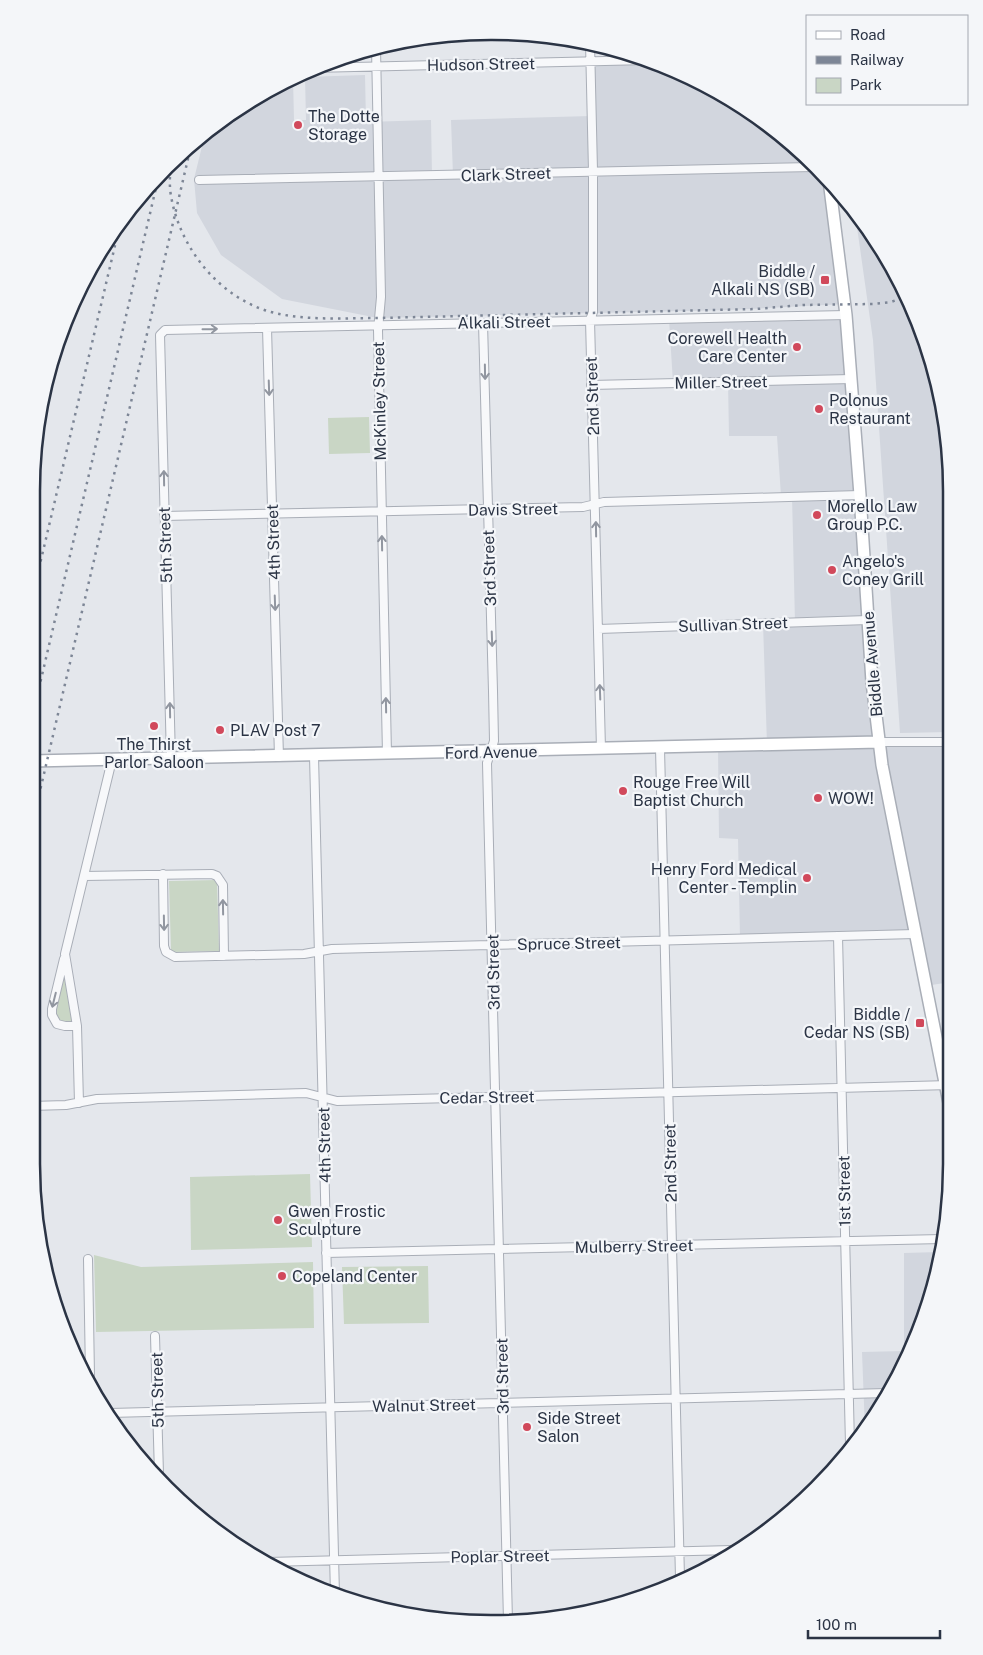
<svg xmlns="http://www.w3.org/2000/svg" width="983" height="1655" viewBox="0 0 983 1655" font-family="'Public Sans',sans-serif">
<style>
.built{fill:#d2d6de}
.green{fill:#c9d6c5}
.lines{fill:none;stroke-linecap:round;stroke-linejoin:round}
.street-casing{stroke:#a9aeb7;stroke-width:10}
.secondary-casing{stroke:#a9aeb7;stroke-width:14}
.street{stroke:#f7f8fa;stroke-width:8}
.secondary{stroke:#fff;stroke-width:11}
.rail{stroke:#7d8696;stroke-width:2.5;stroke-dasharray:2.5 5;stroke-linecap:butt}
.oneway{stroke:#9196a0}
.poi-dot{fill:#d1495b;stroke:#f4f6f9;stroke-width:2}
.labels{text-anchor:middle;stroke-width:4.5;stroke-linejoin:round;paint-order:stroke}
.street-label{font-size:16px;fill:#2b3445;stroke:#f4f6f9}
.poi-label{font-size:16px;fill:#2b3445;stroke:#f4f6f9;text-anchor:start}
.rim{fill:none;stroke:#2b3445;stroke-width:2.5}
</style>
<rect width="100%" height="100%" fill="#e4e7ec"/>
<!-- built -->
<path class="built" d="M648,60L668,66L747,109L829,180L845,304L729,310L378,318L282,299L221,255L197,213L194,179L205,134L236,109L293,78L294,120H306L305,77L365,75L366,122L431,120L432,175H453L451,120L591,116L590,62Z
M855,213L890,262L936,372L951,461V476H944L951,727V982L925,986L914,934L740,938L738,839L719,838L718,747L767,745L763,623L795,622L792,496H781L777,436H729L728,382L673,383L669,319L846,315L879,742H950V732L900,733L873,340Z
M939,1252L927,1312L874,1419L865,1430L862,1352L904,1351V1253Z"/>
<!-- green -->
<path class="green" d="M369,417L370,453L329,454L328,418Z
M944,476H951V727H950Z
M217,880L219,951L171,952L169,881Z
M65,954L77,1026H65L52,1015Z
M310,1174L312,1247L191,1250L190,1177Z
M94,1255L141,1267L313,1262L314,1328L96,1332Z
M428,1266L429,1323L344,1324L342,1267Z"/>
<g class="lines">
<defs>
<path id="street" d="M590,43L593,171V312L590,320L601,749
M376,48L381,297L378,330L387,754
M313,68L648,60
M199,180L813,167
M483,323L493,691L494,741L487,763L508,1621
M267,328L279,757
M591,385L852,379
M164,516L583,507L604,502L860,495
M598,629L868,620
M879,742H951
M660,748L680,1578
M314,756L335,1595
M171,759L160,335L165,330L846,315
M163,874L164,946L166,952L175,957L304,954L332,949L915,934
M84,876L212,874L217,876L223,885L224,956
M838,936L850,1445
M64,959L52,1009V1015L57,1024L65,1026H77
M79,1103L77,1026L65,954L112,760
M31,1106L66,1105L97,1099L306,1093L337,1101L950,1085
M326,1253L942,1239
M88,1259L90,1375
M155,1336L159,1474
M110,1413L887,1393
M268,1562L732,1550"/>
<path id="secondary" d="M829,180L846,315L860,495L872,682L882,765L951,1113
M32,761L879,742"/>
</defs>
<!-- street casing -->
<use href="#street" class="street-casing"/>
<!-- secondary casing -->
<use href="#secondary" class="secondary-casing"/>
<!-- street -->
<use href="#street" class="street"/>
<!-- secondary -->
<use href="#secondary" class="secondary"/>
<!-- rail -->
<path class="rail" d="M171,162C170,173 169,185 171,196C180,249 220,298 271,312C305,321 343,318 378,318L756,309L803,305L873,304L891,302L905,297
M37,438L62,331
M32,598L121,220
M32,718L159,175
M32,825L191,146"/>
</g>
<!-- one-way arrows -->
<defs><path id="oneway-shaft" d="M-6 0H5M1.5-3L5.5 0L1.5 3" fill="none" stroke-width="1.6" stroke-linecap="round" stroke-linejoin="round" transform="scale(1.25)"/></defs>
<g class="oneway">
<use href="#oneway-shaft" transform="translate(210 329) rotate(-1)"/>
<use href="#oneway-shaft" transform="translate(485 372) rotate(89)"/>
<use href="#oneway-shaft" transform="translate(269 388) rotate(88)"/>
<use href="#oneway-shaft" transform="translate(164 478) rotate(-91)"/>
<use href="#oneway-shaft" transform="translate(596 529) rotate(-91)"/>
<use href="#oneway-shaft" transform="translate(382 543) rotate(-91)"/>
<use href="#oneway-shaft" transform="translate(275 603) rotate(88)"/>
<use href="#oneway-shaft" transform="translate(492 639) rotate(88)"/>
<use href="#oneway-shaft" transform="translate(600 692) rotate(-92)"/>
<use href="#oneway-shaft" transform="translate(386 705) rotate(-91)"/>
<use href="#oneway-shaft" transform="translate(170 710) rotate(-91)"/>
<use href="#oneway-shaft" transform="translate(223 907) rotate(-91)"/>
<use href="#oneway-shaft" transform="translate(164 923) rotate(89)"/>
<use href="#oneway-shaft" transform="translate(54 1000) rotate(104)"/>
</g>
<!-- markers -->
<g class="poi-dot">
<circle cx="298" cy="125" r="5"/>
<rect x="820" y="275" width="10" height="10" rx="2.5"/>
<circle cx="797" cy="347" r="5"/>
<circle cx="819" cy="409" r="5"/>
<circle cx="817" cy="515" r="5"/>
<circle cx="832" cy="570" r="5"/>
<circle cx="154" cy="726" r="5"/>
<circle cx="220" cy="730" r="5"/>
<circle cx="623" cy="791" r="5"/>
<circle cx="818" cy="798" r="5"/>
<circle cx="807" cy="878" r="5"/>
<rect x="915" y="1018" width="10" height="10" rx="2.5"/>
<circle cx="278" cy="1220" r="5"/>
<circle cx="282" cy="1276" r="5"/>
<circle cx="527" cy="1427" r="5"/>
</g>
<g class="labels">
<!-- street labels -->
<g class="street-label">
<text transform="translate(481 64) rotate(-1)" y="6">Hudson Street</text>
<text transform="translate(506 174) rotate(-2)" y="6">Clark Street</text>
<text transform="translate(504 322) rotate(-1)" y="6">Alkali Street</text>
<text transform="translate(721 382) rotate(-1)" y="6">Miller Street</text>
<text transform="translate(592 396) rotate(-92)" y="6">2nd Street</text>
<text transform="translate(379 401) rotate(-91)" y="6">McKinley Street</text>
<text transform="translate(513 509) rotate(-1)" y="6">Davis Street</text>
<text transform="translate(273 542) rotate(-92)" y="6">4th Street</text>
<text transform="translate(165 545) rotate(-92)" y="6">5th Street</text>
<text transform="translate(489 568) rotate(-92)" y="6">3rd Street</text>
<text transform="translate(733 624) rotate(-2)" y="6">Sullivan Street</text>
<text transform="translate(872 664) rotate(-95)" y="6">Biddle Avenue</text>
<text transform="translate(491 752) rotate(-1)" y="6">Ford Avenue</text>
<text transform="translate(569 943) rotate(-1)" y="6">Spruce Street</text>
<text transform="translate(493 972) rotate(-91)" y="6">3rd Street</text>
<text transform="translate(487 1097) rotate(-1)" y="6">Cedar Street</text>
<text transform="translate(324 1145) rotate(-91)" y="6">4th Street</text>
<text transform="translate(670 1163) rotate(-91)" y="6">2nd Street</text>
<text transform="translate(844 1191) rotate(-91)" y="6">1st Street</text>
<text transform="translate(634 1246) rotate(-1)" y="6">Mulberry Street</text>
<text transform="translate(502 1376) rotate(-91)" y="6">3rd Street</text>
<text transform="translate(157 1390) rotate(-91)" y="6">5th Street</text>
<text transform="translate(424 1405) rotate(-1)" y="6">Walnut Street</text>
<text transform="translate(500 1556) rotate(-1)" y="6">Poplar Street</text>
</g>
<!-- poi labels -->
<g class="poi-label">
<text x="308" y="122">The Dotte<tspan x="308" dy="18">Storage</tspan></text>
<text x="815" y="277" text-anchor="end">Biddle /<tspan x="815" dy="18">Alkali NS (SB)</tspan></text>
<text x="787" y="344" text-anchor="end">Corewell Health<tspan x="787" dy="18">Care Center</tspan></text>
<text x="829" y="406">Polonus<tspan x="829" dy="18">Restaurant</tspan></text>
<text x="827" y="512">Morello Law<tspan x="827" dy="18">Group P.C.</tspan></text>
<text x="842" y="567">Angelo's<tspan x="842" dy="18">Coney Grill</tspan></text>
<text x="230" y="736">PLAV Post 7</text>
<text x="154" y="750" text-anchor="middle">The Thirst<tspan x="154" dy="18">Parlor Saloon</tspan></text>
<text x="633" y="788">Rouge Free Will<tspan x="633" dy="18">Baptist Church</tspan></text>
<text x="828" y="804">WOW!</text>
<text x="797" y="875" text-anchor="end">Henry Ford Medical<tspan x="797" dy="18">Center - Templin</tspan></text>
<text x="910" y="1020" text-anchor="end">Biddle /<tspan x="910" dy="18">Cedar NS (SB)</tspan></text>
<text x="288" y="1217">Gwen Frostic<tspan x="288" dy="18">Sculpture</tspan></text>
<text x="292" y="1282">Copeland Center</text>
<text x="537" y="1424">Side Street<tspan x="537" dy="18">Salon</tspan></text>
</g>
</g>
<!-- crop -->
<path d="M0 0H983V1655H0ZM491 40H492A451 451 0 0 1 943 491V1164A451 451 0 0 1 492 1615H491A451 451 0 0 1 40 1164V491A451 451 0 0 1 491 40Z" fill="#f4f6f9" fill-rule="evenodd"/>
<path class="rim" d="M491 40H492A451 451 0 0 1 943 491V1164A451 451 0 0 1 492 1615H491A451 451 0 0 1 40 1164V491A451 451 0 0 1 491 40Z"/>
<!-- legend -->
<rect x="806" y="15" width="162" height="90" fill="#f4f6f9" stroke="#a4a8b1"/>
<rect x="816" y="31" width="25" height="8" fill="#ffffff" stroke="#a4a8b1"/>
<text x="850" y="40" font-size="15" fill="#2b3445">Road</text>
<rect x="816" y="56" width="25" height="8" fill="#7d8696" stroke="#a4a8b1"/>
<text x="850" y="65" font-size="15" fill="#2b3445">Railway</text>
<rect x="816" y="78" width="25" height="15" fill="#c9d6c5" stroke="#a4a8b1"/>
<text x="850" y="90" font-size="15" fill="#2b3445">Park</text>
<!-- scale -->
<path d="M808 1630v8h132v-8" fill="none" stroke="#2b3445" stroke-width="2.5"/>
<text x="816" y="1630" font-size="15" fill="#2b3445" stroke="#f4f6f9" stroke-width="4" paint-order="stroke">100 m</text>
</svg>
